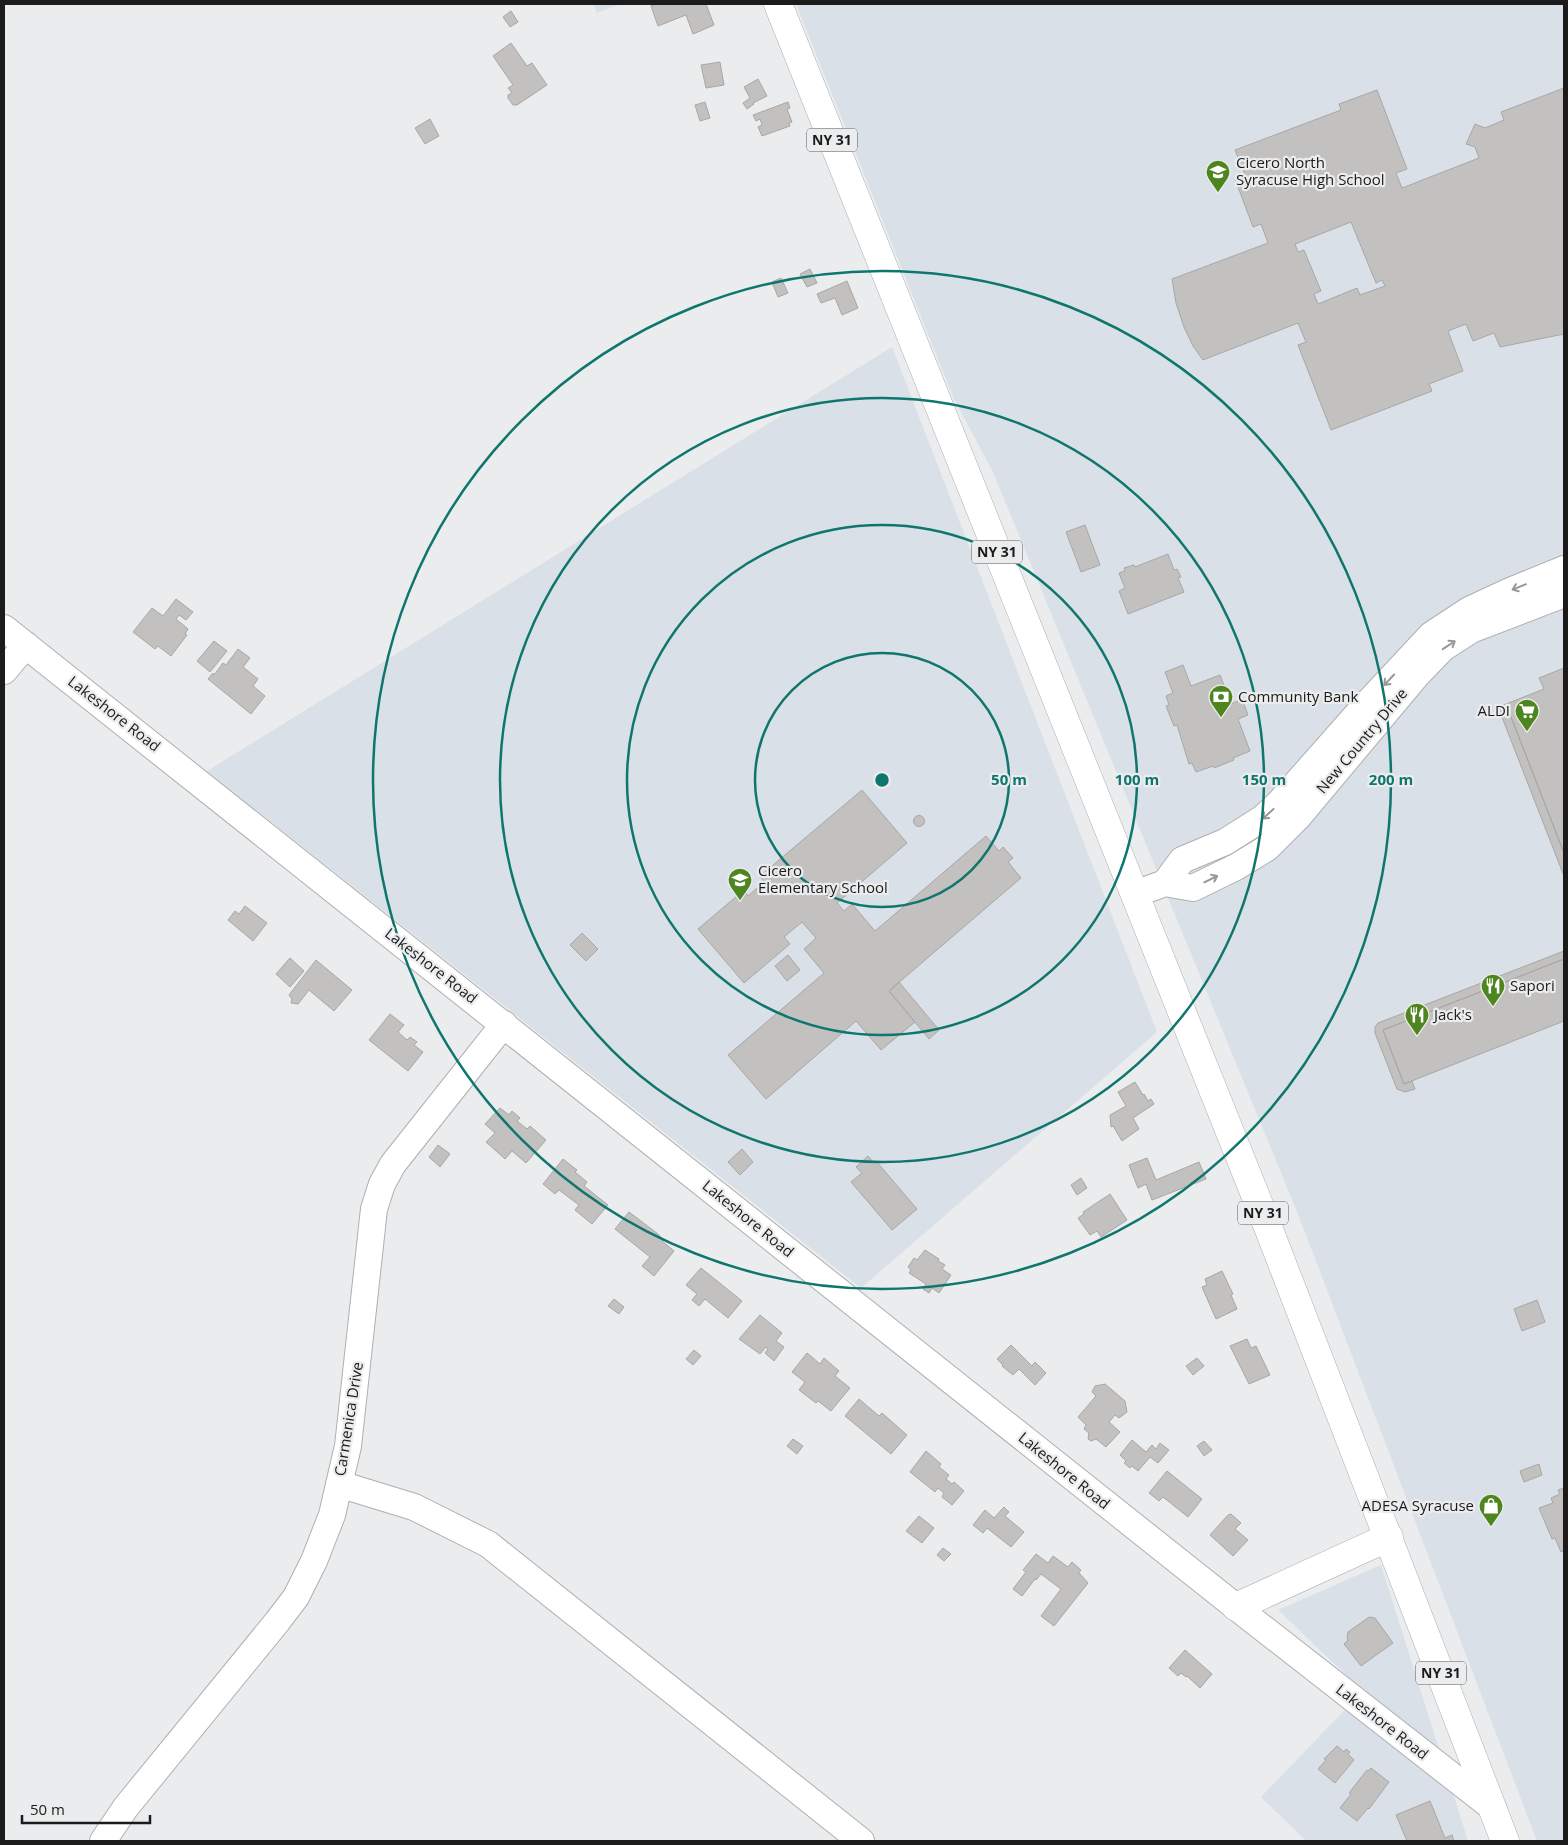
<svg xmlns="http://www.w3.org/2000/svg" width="1568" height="1845" viewBox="0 0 1568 1845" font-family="'Open Sans',sans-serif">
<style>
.built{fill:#d9e0e7}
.building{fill:#c2c1c0;stroke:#a8a7a6;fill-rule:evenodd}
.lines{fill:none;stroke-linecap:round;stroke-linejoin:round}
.minor-casing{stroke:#aeafb0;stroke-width:28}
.major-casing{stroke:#aeafb0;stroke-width:29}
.minor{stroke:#fff;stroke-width:26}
.major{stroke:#fff;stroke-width:28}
.oneway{stroke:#989898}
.ring{fill:none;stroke:#0f766e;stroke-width:2.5}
.labels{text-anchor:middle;stroke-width:4.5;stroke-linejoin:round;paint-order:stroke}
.shield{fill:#ebeced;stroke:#595a5a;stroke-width:1}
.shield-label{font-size:14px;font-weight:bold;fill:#1b1b1b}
.poi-label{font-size:15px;fill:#1b1b1b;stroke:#ebeced;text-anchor:start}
.street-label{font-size:15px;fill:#1b1b1b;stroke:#ebeced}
.centre{fill:#0f766e;stroke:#ebeced;stroke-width:2.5}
.ring-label{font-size:15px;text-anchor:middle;font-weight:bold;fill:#0f766e;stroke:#ebeced;stroke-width:4.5;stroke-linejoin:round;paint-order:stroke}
</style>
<rect width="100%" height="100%" fill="#ebeced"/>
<!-- built -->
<path class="built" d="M593,4H621L597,13Z
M796,4H1564V1841H1537L1298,1214L993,472L954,399Z
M892,347L1157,1032L861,1288L207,771Z
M1381,1565L1468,1841H1306L1261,1797L1363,1691L1278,1610Z"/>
<!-- building -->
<path class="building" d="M657,4H706L714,25L693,34L686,15L658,26L651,6Z
M511,11L518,22L510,27L503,17Z
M511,43L527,66L532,63L547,85L517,105H513L508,98V95L512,93L508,88L513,85L493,56Z
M720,62L724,85L706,88L701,65Z
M758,79L767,96L753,103L754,104L747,109L743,103L750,98L744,87Z
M1564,88V334L1500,347L1494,333L1473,341L1466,324L1448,331L1463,371L1429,384L1432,391L1331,430L1298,345L1306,342L1298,323L1203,360L1193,346L1184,327L1176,303L1172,279L1268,243L1261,224L1253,227L1235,179L1245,175L1235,150L1341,110L1339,104L1377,90L1407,169L1396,173L1402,188L1479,158L1475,147L1466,144L1475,124L1485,128L1504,120L1501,112ZM1351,222L1376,283L1382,280L1385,286L1360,295L1357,288L1318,304L1314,294L1321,291L1304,250L1298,252L1295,244Z
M705,102L710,118L700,121L695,105Z
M788,102L790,108L787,109L792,122L789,123L790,126L762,136L758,127L762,125L760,119L756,121L753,115Z
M430,119L439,136L425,144L415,128Z
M810,269L817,283L807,287L800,274Z
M781,278L788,293L778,297L772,282Z
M847,281L858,308L842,315L835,298L821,303L817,294Z
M1085,525L1100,565L1081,572L1066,532Z
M1168,554L1174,570L1177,569L1181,577L1178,578L1184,592L1128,614L1119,591L1125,588L1119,573L1125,571L1124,568L1134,565L1135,567Z
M176,599L193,612L186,620L179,615L176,619L188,629L185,634L187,635L171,656L158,646L155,649L133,632L152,608L163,616Z
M214,641L227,651L210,672L197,661Z
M238,649L250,658L243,667L258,679L253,686L265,696L251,714L208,679L213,673L214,675L223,663L226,665Z
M1183,665L1191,686L1220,675L1231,704L1242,699L1248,715L1238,719L1250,751L1233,758L1234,760L1214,768L1213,766L1196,772L1192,763L1189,764L1177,725L1174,726L1166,706L1169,705L1166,696L1173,693L1165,672Z
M1564,668V853L1506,704L1544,689L1539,678Z
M1506,704L1564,853V876L1498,707Z
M862,790L907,843L837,903L844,911L852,904L875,931L986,836L999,851L1003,847L1013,858L1008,862L1021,878L889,991L915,1022L881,1050L856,1021L766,1099L728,1055L824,973L804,949L816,938L802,922L784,937L790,944L744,983L698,929L744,890L748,896L764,882L760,876Z
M913.5 821a5.5 5.5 0 1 1 11 0a5.5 5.5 0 1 1-11 0Z
M245,906L267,923L253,941L228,920L235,911L239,914Z
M582,933L598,949L586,961L570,945Z
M1564,951V959L1383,1030L1404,1084L1412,1081L1415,1089L1405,1092L1397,1089L1375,1033V1027L1378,1023Z
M788,955L800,970L787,981L775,966Z
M290,958L304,971L290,987L276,974Z
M1564,959V1021L1404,1084L1383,1030Z
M316,960L352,990L334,1011L309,990L298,1004L291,1003L292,999L289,995Z
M899,982L939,1030L929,1039L889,991Z
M390,1014L404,1025L398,1032L407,1040L410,1037L417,1042L414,1045L423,1052L408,1071L369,1040Z
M1135,1082L1143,1095L1144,1094L1148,1101L1151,1099L1154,1104L1133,1118L1139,1129L1122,1141L1113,1126L1111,1127L1110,1115L1126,1106L1118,1092Z
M500,1108L509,1115L512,1111L520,1118L517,1121L527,1129L530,1126L546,1140L526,1163L512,1151L505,1159L486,1142L495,1133L485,1124Z
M438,1145L450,1154L440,1167L429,1157Z
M742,1149L753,1162L740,1175L728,1162Z
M868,1156L874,1163L876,1161L917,1209L892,1230L851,1182L862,1173L856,1167Z
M1147,1158L1156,1180L1199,1162L1206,1179L1152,1200L1146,1184L1138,1188L1129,1165Z
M563,1159L577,1170L575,1172L587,1182L584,1186L608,1205L592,1224L575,1210L579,1205L559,1190L555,1194L543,1184Z
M1081,1178L1087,1188L1077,1195L1071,1185Z
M1110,1194L1127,1220L1101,1237L1097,1231L1090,1235L1078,1218L1084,1214L1083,1212Z
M629,1212L658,1234L663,1240L662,1241L674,1251L654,1276L642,1266L650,1257L615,1229Z
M925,1250L939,1259L938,1261L945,1265L942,1269L951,1275L939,1293L932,1288L929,1293L923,1289L926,1284L909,1273L911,1270L908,1267L914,1258L917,1260Z
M701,1268L742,1301L728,1318L705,1299L699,1306L692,1300L697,1294L686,1285Z
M1222,1271L1233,1294L1231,1295L1237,1309L1216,1319L1202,1287L1207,1285L1205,1279Z
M614,1299L624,1307L619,1314L608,1306Z
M1537,1300L1545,1322L1522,1331L1514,1309Z
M760,1315L782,1333L776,1341L784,1347L774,1361L765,1353L768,1349L766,1347L760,1354L739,1339Z
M1247,1339L1251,1348L1256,1346L1270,1375L1249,1384L1230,1346Z
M1011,1345L1032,1366L1035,1362L1046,1373L1035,1385L1019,1369L1013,1375L1002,1366L1003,1365L997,1359Z
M694,1350L701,1356L693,1365L686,1359Z
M807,1353L820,1364L824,1358L839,1371L835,1376L850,1388L831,1411L818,1401L816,1403L799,1390L805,1382L792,1372Z
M1197,1358L1204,1366L1193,1375L1186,1366Z
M1105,1384L1125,1401L1127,1412L1119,1418L1115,1415L1109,1422L1120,1432L1106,1447L1096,1439L1091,1441L1088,1439L1089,1433L1084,1429L1086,1425L1078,1417L1096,1396L1092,1392L1095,1386Z
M859,1399L879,1416L882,1413L907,1435L891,1454L845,1416Z
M793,1439L803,1446L797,1454L787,1446Z
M1132,1440L1146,1452L1152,1445L1156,1449L1160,1443L1169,1450L1158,1463L1150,1457L1138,1471L1132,1466L1130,1468L1124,1463L1126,1461L1120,1455Z
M1204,1441L1212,1450L1204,1456L1197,1446Z
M926,1451L941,1464L939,1467L949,1475L946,1479L952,1484L954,1482L964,1491L952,1505L942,1497L944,1493L938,1488L935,1492L910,1472Z
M1539,1464L1542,1475L1524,1482L1520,1471Z
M1167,1471L1202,1499L1188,1517L1163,1497L1159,1501L1149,1493Z
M1564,1488V1551L1561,1552L1555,1538L1552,1539L1539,1508L1553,1503L1551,1498L1560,1494L1558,1490Z
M1004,1507L1009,1512L1005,1516L1024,1532L1011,1547L987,1528L983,1533L973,1525L985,1510L994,1518Z
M1231,1514L1241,1523L1235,1529L1248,1540L1233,1556L1210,1535L1228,1515Z
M919,1516L934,1528L922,1543L906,1531Z
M943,1548L951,1554L944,1561L937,1555Z
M1036,1554L1048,1563L1053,1556L1068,1567L1072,1562L1081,1570L1078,1574H1080L1088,1583L1054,1626L1041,1616L1061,1589L1041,1574L1036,1580L1035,1579L1022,1596L1013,1589L1026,1572L1023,1570Z
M1369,1617L1375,1618L1393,1643L1361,1666L1344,1644L1348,1640L1347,1638L1348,1632Z
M1185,1650L1212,1674L1200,1688L1187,1676L1186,1677L1181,1673L1178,1676L1169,1668Z
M1337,1746L1344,1752L1346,1749L1350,1752L1348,1754L1354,1760L1335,1783L1318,1769L1326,1760L1324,1759Z
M1371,1768L1389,1782L1369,1809L1368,1808L1357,1821L1340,1808L1351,1794L1349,1793L1367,1770L1368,1771Z
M1430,1801L1445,1838L1452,1835L1454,1841H1407L1396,1815Z"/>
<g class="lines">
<defs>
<path id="minor" d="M4,628L1236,1607L1493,1808
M4,671L26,645
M1165,883L1182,860L1225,842L1263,818L1279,803L1361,710L1431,635L1469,610L1510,591L1564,569
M1135,894L1165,883L1193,888L1236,867L1267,848L1299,816L1417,675L1443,648L1471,630L1564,594
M339,1484L414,1507L488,1544L861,1841
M103,1841L126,1807L277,1622L296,1597L314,1561L332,1515L348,1446L374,1209L382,1184L393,1164L504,1024"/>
<path id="major" d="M778,4L1268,1227L1505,1841
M1236,1607L1389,1537"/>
</defs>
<!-- minor casing -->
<use href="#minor" class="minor-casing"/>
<!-- major casing -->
<use href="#major" class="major-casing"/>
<!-- minor -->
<use href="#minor" class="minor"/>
<!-- major -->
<use href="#major" class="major"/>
</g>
<!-- one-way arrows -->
<defs><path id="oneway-shaft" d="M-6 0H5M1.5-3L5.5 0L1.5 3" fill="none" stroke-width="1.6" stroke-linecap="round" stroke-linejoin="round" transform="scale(1.25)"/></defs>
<g class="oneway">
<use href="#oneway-shaft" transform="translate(1519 587) rotate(158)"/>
<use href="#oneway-shaft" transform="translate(1449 645) rotate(-33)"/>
<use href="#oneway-shaft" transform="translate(1389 680) rotate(133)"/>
<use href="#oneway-shaft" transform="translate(1268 814) rotate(138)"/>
<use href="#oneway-shaft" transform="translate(1211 879) rotate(-26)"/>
</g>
<!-- distance rings -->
<g class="ring">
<circle cx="882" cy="780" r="127"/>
<circle cx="882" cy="780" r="255"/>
<circle cx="882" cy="780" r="382"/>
<circle cx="882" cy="780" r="509"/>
</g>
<!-- icons -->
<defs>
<symbol id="school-pin" viewBox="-11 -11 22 30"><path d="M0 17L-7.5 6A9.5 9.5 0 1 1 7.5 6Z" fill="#4d851f" stroke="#ebeced"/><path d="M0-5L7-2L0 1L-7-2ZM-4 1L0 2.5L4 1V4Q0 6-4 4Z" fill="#fff"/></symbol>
<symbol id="bank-pin" viewBox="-11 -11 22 30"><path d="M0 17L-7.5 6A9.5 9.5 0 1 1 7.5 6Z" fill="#4d851f" stroke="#ebeced"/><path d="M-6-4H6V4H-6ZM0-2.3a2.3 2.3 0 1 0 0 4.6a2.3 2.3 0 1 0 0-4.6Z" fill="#fff"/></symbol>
<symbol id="supermarket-pin" viewBox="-11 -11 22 30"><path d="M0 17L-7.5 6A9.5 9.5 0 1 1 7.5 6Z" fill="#4d851f" stroke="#ebeced"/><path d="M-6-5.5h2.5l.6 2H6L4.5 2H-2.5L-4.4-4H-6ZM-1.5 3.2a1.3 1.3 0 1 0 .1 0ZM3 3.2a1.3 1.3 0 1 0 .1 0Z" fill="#fff"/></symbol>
<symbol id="restaurant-pin" viewBox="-11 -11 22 30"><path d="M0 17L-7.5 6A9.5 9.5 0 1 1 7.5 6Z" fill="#4d851f" stroke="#ebeced"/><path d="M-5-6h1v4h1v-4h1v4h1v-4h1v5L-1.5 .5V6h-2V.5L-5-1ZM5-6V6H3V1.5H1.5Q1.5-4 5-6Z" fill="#fff"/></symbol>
<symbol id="shop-pin" viewBox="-11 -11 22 30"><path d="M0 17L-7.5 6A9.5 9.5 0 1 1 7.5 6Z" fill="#4d851f" stroke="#ebeced"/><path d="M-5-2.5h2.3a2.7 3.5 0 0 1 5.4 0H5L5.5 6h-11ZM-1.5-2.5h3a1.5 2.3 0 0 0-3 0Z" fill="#fff"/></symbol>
</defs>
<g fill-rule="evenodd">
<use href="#school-pin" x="1204" y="158" width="28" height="38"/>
<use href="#bank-pin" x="1207" y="683" width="28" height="38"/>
<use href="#supermarket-pin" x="1513" y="697" width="28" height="38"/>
<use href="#school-pin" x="726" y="866" width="28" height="38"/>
<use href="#restaurant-pin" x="1479" y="972" width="28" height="38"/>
<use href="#restaurant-pin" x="1403" y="1001" width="28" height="38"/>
<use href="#shop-pin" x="1477" y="1492" width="28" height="38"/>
</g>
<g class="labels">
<!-- shield labels -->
<g class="shield">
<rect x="807" y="128.5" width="50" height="23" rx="4"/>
<rect x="972" y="540.5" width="50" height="23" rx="4"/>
<rect x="1238" y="1201.5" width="50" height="23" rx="4"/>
<rect x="1416" y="1661.5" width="50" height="23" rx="4"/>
</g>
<g class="shield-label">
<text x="832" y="145">NY 31</text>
<text x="997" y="557">NY 31</text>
<text x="1263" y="1218">NY 31</text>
<text x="1441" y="1678">NY 31</text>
</g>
<!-- poi labels -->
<g class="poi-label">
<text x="1236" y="168">Cicero North<tspan x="1236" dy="17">Syracuse High School</tspan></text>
<text x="1238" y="702">Community Bank</text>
<text x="1510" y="716" text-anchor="end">ALDI</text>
<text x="758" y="876">Cicero<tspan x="758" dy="17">Elementary School</tspan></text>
<text x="1510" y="991">Sapori</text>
<text x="1434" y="1020">Jack's</text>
<text x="1474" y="1511" text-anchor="end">ADESA Syracuse</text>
</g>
<!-- street labels -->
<g class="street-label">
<text transform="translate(114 714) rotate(38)" y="5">Lakeshore Road</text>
<text transform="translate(1362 741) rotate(-50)" y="5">New Country Drive</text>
<text transform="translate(431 966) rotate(38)" y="5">Lakeshore Road</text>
<text transform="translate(748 1219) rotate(39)" y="5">Lakeshore Road</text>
<text transform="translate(349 1419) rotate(-81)" y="5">Carmenica Drive</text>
<text transform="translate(1064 1471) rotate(39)" y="5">Lakeshore Road</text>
<text transform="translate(1382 1722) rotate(38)" y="5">Lakeshore Road</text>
</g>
</g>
<circle cx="882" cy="780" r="8" class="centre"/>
<g class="ring-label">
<text x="1009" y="785">50 m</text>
<text x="1137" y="785">100 m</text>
<text x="1264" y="785">150 m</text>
<text x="1391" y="785">200 m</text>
</g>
<!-- border -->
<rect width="1568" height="1845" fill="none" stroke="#1b1b1b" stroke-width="10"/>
<!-- scale -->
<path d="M22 1815v8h128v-8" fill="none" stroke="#1b1b1b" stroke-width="2.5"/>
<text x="30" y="1815" font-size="15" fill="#1b1b1b" stroke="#ebeced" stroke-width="4" paint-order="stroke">50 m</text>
</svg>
